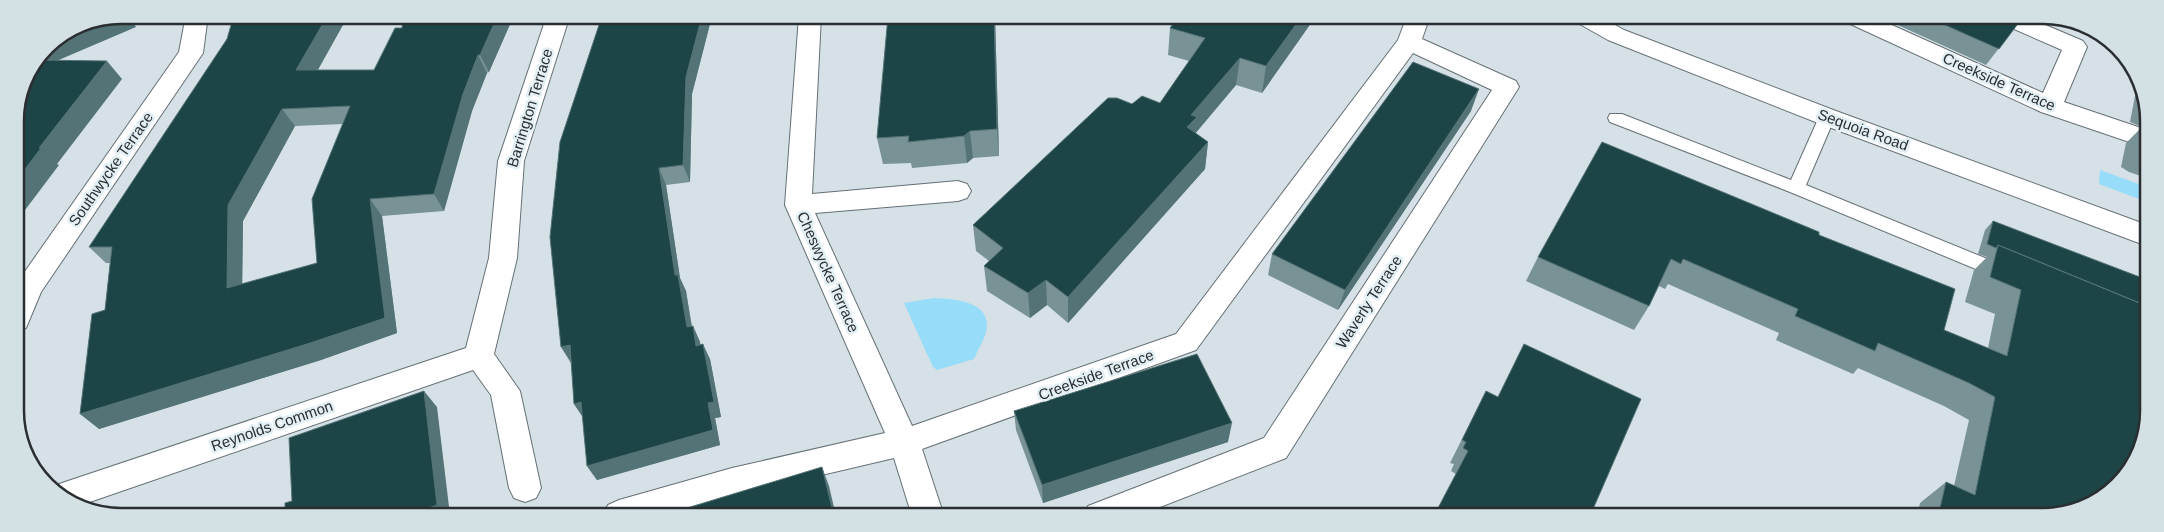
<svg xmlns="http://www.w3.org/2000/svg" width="2164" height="532" viewBox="0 0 2164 532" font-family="Helvetica,sans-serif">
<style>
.green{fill:#97dcf8}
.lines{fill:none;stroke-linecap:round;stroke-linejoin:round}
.lane-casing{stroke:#657075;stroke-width:2}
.street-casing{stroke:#657075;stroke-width:2}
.lane{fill:#fff;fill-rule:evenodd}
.street{fill:#fff;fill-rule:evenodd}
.wall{fill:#799296;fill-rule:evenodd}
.shaded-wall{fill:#547376}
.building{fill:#1d4446;stroke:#547376;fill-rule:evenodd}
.labels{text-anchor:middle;stroke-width:5;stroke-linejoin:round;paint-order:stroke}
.street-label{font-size:15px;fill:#2a2e30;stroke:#e2eff4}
.rim{fill:none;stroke:#2a2e30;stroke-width:2.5}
</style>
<rect width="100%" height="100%" fill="#d5e1e7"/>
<!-- green -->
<path class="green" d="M2100,170L2147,187V202L2099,184Z
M934,298C951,299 988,300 987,326C987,336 978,349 974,359L937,370L933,367L904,303Z"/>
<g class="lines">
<defs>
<path id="lane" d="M1827,111L1833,113L1835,117L1806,185L2007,267L2010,272L2007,277L2001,279L1995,277L1790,192L1610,122L1608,118L1610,114H1622L1791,180L1819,117L1821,113Z"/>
<path id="street" d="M186,15H208L203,53L41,292L26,328L16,331V286L19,280L179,52Z
M547,15H570L524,161L517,258L494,354L520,391L541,488L536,498L525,502L514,498L509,488L491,395L473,370L81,505L52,489L54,486L65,482L466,348L489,258L498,161Z
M799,16H821L812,194L958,181L967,184L971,191L967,198L958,201L815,213L912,426L1176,334L1398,40L1407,16H1430L1422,39L1516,81L1519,87L1286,458L1137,516H1083L1088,506L1264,438L1492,90L1413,53L1196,350L922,449L944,516H912L894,458L732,496L667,515H603L608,505L619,500L732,468L885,433L785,205Z
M1573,17H1601L1624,30L1836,111L2147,225V246L1818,123L1608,40L1576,22Z
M1843,17H1874L2043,93L2062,50L1998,22L1995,17H2027L2083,41L2087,47L2064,102L2147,130V148L2041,112L1846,22Z"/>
</defs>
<!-- lane casing -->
<use href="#lane" class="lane-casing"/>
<!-- street casing -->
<use href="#street" class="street-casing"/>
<!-- lane -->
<use href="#lane" class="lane"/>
<!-- street -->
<use href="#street" class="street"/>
</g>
<!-- wall -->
<path class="wall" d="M602,16H712L692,94L690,182L666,185L680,278L686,291L692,326H693L700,342V344L710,359L721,417L715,418L720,445L597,480L587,466L583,417L574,404Z
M995,16L999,156L973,158L967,163L912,168L911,163L883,164L877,138Z
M1316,16L1262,93L1236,85L1195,133L1208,142L1205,169L1068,323L1047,305L1030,318L987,291L984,266L989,261L976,251L973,225L1132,104L1160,103L1189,61L1168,55L1170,28Z
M1880,17H2023L1986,65Z
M511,22L489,72L487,73L472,111L444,211L382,216L397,333L321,360L99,429L105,310L110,263H106L89,247L344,23L318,70H374ZM343,124L317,263L242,284L243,221L295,126Z
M2142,90L2147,100V178L2129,172L2121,167L2126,143L2142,127L2130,122L2135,96Z
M1471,111L1338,310L1268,275L1272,254Z
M1993,221L2053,244L2050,517H1917L1920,503L1946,482L1954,486L1969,420L1944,406L1858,368L1853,374L1776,340L1779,333L1668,284L1665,289L1659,286L1649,306L1634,330L1526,281L1538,257L1819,235L1944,330L1988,348L1995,314L1965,302L1974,270L1987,257L1978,254L1985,230Z
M1486,391L1590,516H1434L1456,474L1451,471L1454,464L1450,463Z
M1014,411L1228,442L1043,503L1016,430Z"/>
<!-- shaded-wall -->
<path class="shaded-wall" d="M121,15H128L136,27L33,71L31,69L46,46L65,33L97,20Z
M328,15H346L344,23L308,87L296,70Z
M498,15H510L511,22L489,72L480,55Z
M702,16H712L692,94L690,182L683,165L686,77Z
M994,16H995L999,156L997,129Z
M1302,16H1316L1262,93L1266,66Z
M478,55L487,73L472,111L444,211L434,194L463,94Z
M1240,58L1236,85L1195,134L1187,127L1191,115Z
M107,61L122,79L57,164L59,165L16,222V181L39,148Z
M1479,89L1471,111L1338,310L1345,290Z
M282,109L295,126L243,221L242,304L227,288L228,205Z
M970,131L973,158L967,163L964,136Z
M1208,142L1205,169L1068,323V297Z
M659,168L666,185L680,278L686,291L694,343L687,327L675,275Z
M370,199L382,216L397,333L321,360L99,429L80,414L307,344Z
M1046,280L1047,305L1030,318L1028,293Z
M693,326L700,342L703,361L696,346Z
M703,344L710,359L721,417L715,418L720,445L597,480L587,466L708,403Z
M570,345L571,363L561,347Z
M424,391L437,407L450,515H408Z
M581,402L584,419L574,404Z
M1232,423L1228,442L1043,503L1042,485Z
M822,467L829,486L836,516H834Z"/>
<!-- building -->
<path class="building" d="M234,15H328L296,70H374L395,28H402L403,15H498L480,55H478L463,94L434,194L370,199L385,318L307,344L80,414L92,314L105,310L112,247H89L227,39ZM350,106L312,199L317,263L227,288L228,205L282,109Z
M602,16H702L686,77L683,165L659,168L675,275H678L687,327L693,326L696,346L703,344L714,402L708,403L713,430L587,466L581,402L574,404L570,345L561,347L550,237L560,142Z
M888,16H994L997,129L970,131L964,136L908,142L909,136L877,138Z
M1179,16H1302L1266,66L1240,58L1191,115L1197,117L1187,127L1208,142L1068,297L1046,280L1028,293L984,266L1003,248L973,225L1108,98H1117L1132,104L1142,96L1160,103L1205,38L1170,28Z
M1927,17H2023L1999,49Z
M97,20L65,33L80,23Z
M36,60L107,61L39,148H41L16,181L15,114L23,80Z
M1413,62L1479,89L1345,290L1272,254Z
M2147,133V145L2145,144Z
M1602,142L1819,232V235L1955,289L1944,330L2007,356L2021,290L1990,277L1998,245L2147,306V365L2140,414L2135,452L2113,491L2050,517H1938L1946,482L1975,495L1995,397L1969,383L1878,343L1875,351L1795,316L1798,309L1683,259L1681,264L1671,259L1649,306L1538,257Z
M1993,221L2053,244L2145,279L2142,304L1998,245L1996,248L1987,244Z
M1524,344L1641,399L1590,516H1448L1437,510L1468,451L1463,448L1466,442L1462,440L1486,391L1498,397Z
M1197,354L1232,423L1042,485L1014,411Z
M424,391L437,505L408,515H285V503L292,501L289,438Z
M822,467L834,516L664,515Z"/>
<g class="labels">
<!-- street labels -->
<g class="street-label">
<text transform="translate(1999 82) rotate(24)" y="5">Creekside Terrace</text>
<text transform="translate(530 108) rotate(-73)" y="5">Barrington Terrace</text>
<text transform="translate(1863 130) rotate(20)" y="5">Sequoia Road</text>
<text transform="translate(111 169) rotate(-55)" y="5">Southwycke Terrace</text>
<text transform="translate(828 272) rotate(66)" y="5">Cheswycke Terrace</text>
<text transform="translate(1369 302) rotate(-57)" y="5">Waverly Terrace</text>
<text transform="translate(1096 375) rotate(-20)" y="5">Creekside Terrace</text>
<text transform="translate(272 426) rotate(-19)" y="5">Reynolds Common</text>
</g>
</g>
<!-- crop -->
<path d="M0 0H2164V532H0ZM121 24H2043A97 97 0 0 1 2140 121V411A97 97 0 0 1 2043 508H121A97 97 0 0 1 24 411V121A97 97 0 0 1 121 24Z" fill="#d3e0e4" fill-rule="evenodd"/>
<path class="rim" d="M121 24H2043A97 97 0 0 1 2140 121V411A97 97 0 0 1 2043 508H121A97 97 0 0 1 24 411V121A97 97 0 0 1 121 24Z"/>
</svg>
